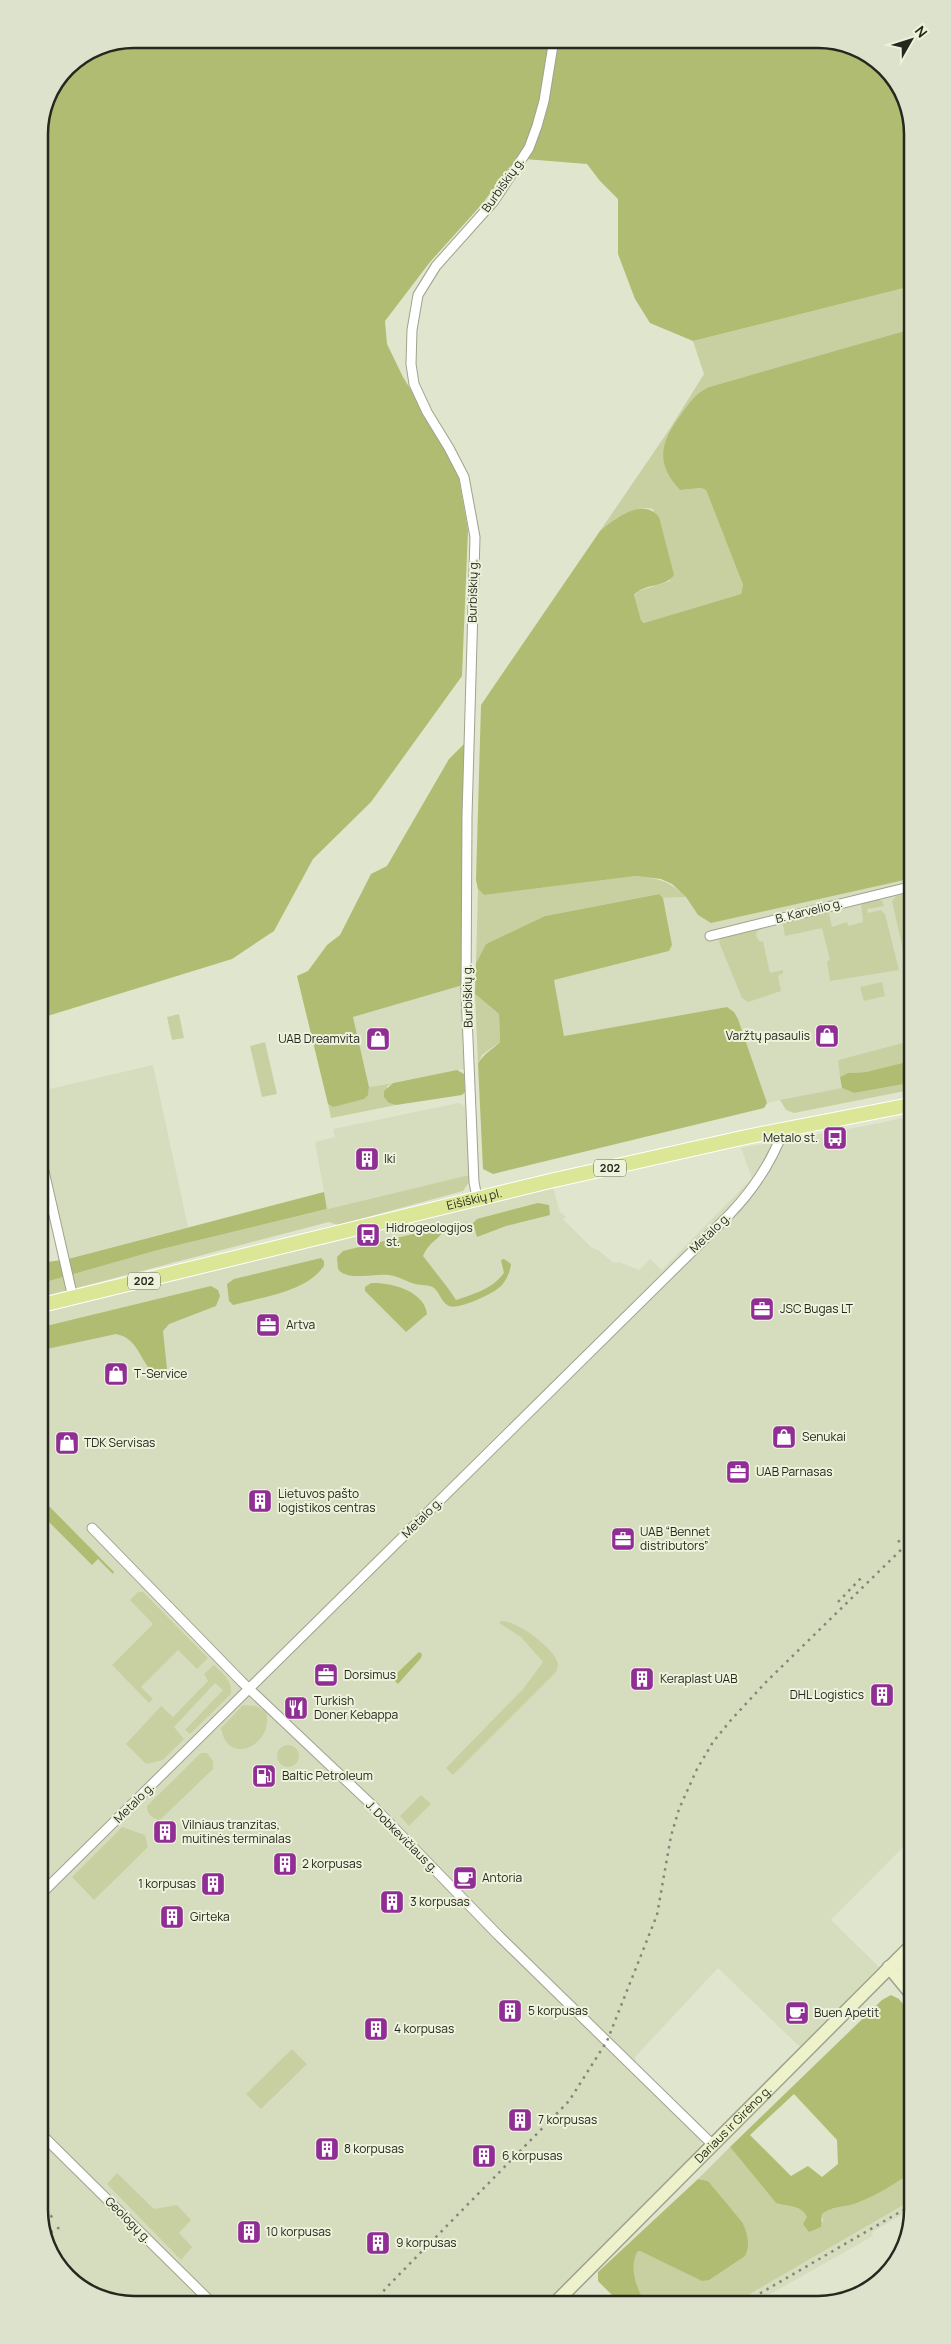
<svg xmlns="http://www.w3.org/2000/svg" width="951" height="2344" viewBox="0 0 951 2344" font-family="Manrope,sans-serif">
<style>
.built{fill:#d6dcbe}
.green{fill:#c8d0a2}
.forest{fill:#b0bc71;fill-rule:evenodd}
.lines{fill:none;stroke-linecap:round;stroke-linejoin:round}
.street-casing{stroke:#9fa38e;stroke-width:11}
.secondary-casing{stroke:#9fa38e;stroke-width:15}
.primary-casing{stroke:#fff;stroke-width:16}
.street{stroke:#fff;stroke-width:9}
.secondary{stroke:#edf2cb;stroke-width:12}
.primary{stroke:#dce697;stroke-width:14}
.rail{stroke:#848777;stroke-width:2.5;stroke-dasharray:2.5 5;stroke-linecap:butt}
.labels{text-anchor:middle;stroke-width:4;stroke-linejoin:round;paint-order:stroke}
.shield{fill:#edf2db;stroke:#626557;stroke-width:1}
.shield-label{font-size:11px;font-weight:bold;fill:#26281f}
.street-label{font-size:12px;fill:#26281f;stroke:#edf2db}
.poi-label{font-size:12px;fill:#26281f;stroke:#edf2db;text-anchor:start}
.rim{fill:none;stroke:#26281f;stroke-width:2.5}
</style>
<rect width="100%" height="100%" fill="#e0e5ce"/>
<!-- built -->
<path class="built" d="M909,879L910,1041L838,1060L842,1088L767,1103L738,1019L734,1012L727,1007L564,1036L554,980L669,951L672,945L663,898L686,897L698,915L711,923Z
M463,985L464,1069L369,1087L353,1017Z
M153,1065L188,1227L67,1259L41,1133V1091Z
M459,1103L465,1106L469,1175L327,1209L315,1142L335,1137L333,1129Z
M910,1116L911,1839L831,1920L879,1967L800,2047L718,1968L635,2057L636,2063L705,2131L699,2148L547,2302L127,2305L75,2286L44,2241L42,1313L553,1188L560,1212L566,1217L563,1219L592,1248L598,1250L614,1263L619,1262L639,1270L650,1259L662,1270L752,1178L741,1148L881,1123Z
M912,2200V2209L872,2232L873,2236L758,2301H738Z"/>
<!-- green -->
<path class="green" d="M908,287V330L709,387L680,490L701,488L706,490L743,585L741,594L645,623L641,620L634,596L638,591L670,581L653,509C633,505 614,519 600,531L669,430L704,374L693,341Z
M636,876C660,879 668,880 686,897L663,898L658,894L545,916L486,944L476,963L478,889L484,895Z
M909,893V913L903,915L909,948V970L907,968L892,901L896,896Z
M877,899L882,901L884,906L867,909L868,913L881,910L885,914L899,970L830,981L827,961L830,960L822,928L785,936L782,920L828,909L832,927L847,922L848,926L863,922L861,902Z
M762,927V929L757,931L756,936L760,942L763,941L770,973L783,970V973L778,976L781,991L748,1002L742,998L719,942L721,937Z
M882,982L885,996L864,1001L860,987Z
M475,994L499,1014L500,1042L482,1055L478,1064Z
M179,1014L184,1038L172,1040L167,1017Z
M910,1041V1061L866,1072L848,1073L840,1077L838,1060Z
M265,1042L277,1094L262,1097L250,1046Z
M393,1083L387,1086L389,1103L396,1105L331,1118L328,1104L333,1107L368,1094L369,1087Z
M910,1083V1090L794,1113L786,1110L780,1100L842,1088L854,1093Z
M469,1175V1182L463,1191L338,1225L329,1222L42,1297V1283L158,1250Z
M138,1592H143L208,1658L197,1669L178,1650L141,1687L153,1699L149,1703L112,1665L153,1624L130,1600Z
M501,1621C516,1620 552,1647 557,1661C559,1665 557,1668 556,1672L453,1775L446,1768L524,1688L543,1662L521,1637L499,1623Z
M214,1665C223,1674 233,1681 231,1694L190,1734L185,1730L223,1690L215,1683L174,1727L184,1739L163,1760L146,1764L126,1744L161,1706L173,1717L208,1681L204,1674Z
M243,1705L256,1706L266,1712C275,1743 228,1769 221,1728Z
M277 1756a11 11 0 1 1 22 0a11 11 0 1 1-22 0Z
M201,1753H207L213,1761V1769L160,1820C152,1818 147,1815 147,1806Z
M421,1795L431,1804L409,1826L400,1816Z
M122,1827L145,1835L148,1847L94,1900L72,1877Z
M292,2049L307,2064L261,2109L246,2094Z
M730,2147L776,2203C788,2207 800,2204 807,2217L823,2222L822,2214C836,2204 844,2209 859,2202C878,2195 895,2183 912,2173V2200L738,2301L645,2302C636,2287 629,2269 636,2252L640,2251L703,2281L745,2229L708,2181L698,2179Z
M117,2173L154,2209L177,2205L191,2220L179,2233L192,2247L181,2260L107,2184Z"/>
<!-- forest -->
<path class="forest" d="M133,39H824L876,58L907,103L908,287L693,341L650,323L635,299L618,254V199L600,181L587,164L525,159L511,165L483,203L430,262L385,321L387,344L403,377L444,444L458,474L468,530L462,676L371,802L313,859L274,931L232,959L41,1018L39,127L67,66L97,46Z
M908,330L909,879L711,923L698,915L686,897L672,884L661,879L636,876L484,895L478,889L476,880L481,705L600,531C615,518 643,497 659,517L674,575C665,588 644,583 634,595L641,620L644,623L741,594L743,585L706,490L701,488L680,490C654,462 661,441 682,413C690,402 696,393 709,387Z
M464,744L463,985L353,1017L369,1087L368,1095L364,1099L333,1107L328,1104L297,976L308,971L327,945L340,935L371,874L387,866L449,759Z
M659,894L663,898L672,945L669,951L554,980L564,1036L727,1007L734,1012L738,1019L767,1103L764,1108L493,1174L483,1169L478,1064C483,1054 492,1050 500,1042L499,1014L475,994L476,963L486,944L545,916Z
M910,1061V1083L854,1093L842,1088L840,1077L848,1073L866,1072Z
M457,1070L464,1074L465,1092L462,1095L396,1105L389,1103L384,1097V1091L393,1083Z
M324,1192L327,1209L158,1250L42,1283L41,1263L68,1259Z
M538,1203L549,1205L550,1215L506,1226L477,1237L473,1223L477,1219Z
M442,1227L444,1229C439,1241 430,1240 423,1256C434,1271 446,1284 456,1300C474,1294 492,1289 504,1273L501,1260L504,1259L511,1264C510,1272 507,1279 502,1285C495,1293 459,1310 449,1306C441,1302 440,1293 434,1288C429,1284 422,1286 415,1284C408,1282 401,1278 394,1276C378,1271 348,1283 338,1269L337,1257L343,1251Z
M321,1258L324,1261V1266C306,1292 262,1297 233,1305L229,1301L227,1284L234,1279Z
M371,1283C390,1282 425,1291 427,1314L406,1332L365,1291V1287Z
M211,1286L218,1290L220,1296L216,1306L169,1324L163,1331L167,1369L160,1377C139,1367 142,1339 116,1334L42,1350V1327Z
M42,1499L114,1572L113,1574L98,1559L92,1565L42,1515Z
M419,1652L422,1654L421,1658L398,1684L392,1678Z
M891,1995L899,1999L912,2015V2173C895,2183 878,2195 859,2202C844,2209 836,2204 822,2214L821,2227L809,2232L803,2224L807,2217C800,2204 788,2207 776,2203L730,2147L882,2000ZM794,2094L837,2140L838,2164L822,2177L808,2166L791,2176L750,2135Z
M698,2179L708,2181L742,2222C747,2231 751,2246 745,2256L709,2280L702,2281L640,2251L637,2252C629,2268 636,2287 645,2302H619L598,2281V2272Z"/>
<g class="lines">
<defs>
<path id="street" d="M710,936L909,887
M41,1158L73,1298
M477,1198L474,1182L466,992L467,816L475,537L464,477L449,448L427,412L414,384L411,364L412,330L418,295L436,266L494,201L529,148L537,126L544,101L554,39
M92,1528L242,1682L373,1806L498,1935L713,2145
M43,1892L729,1215C753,1190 771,1164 783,1131
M43,2136L213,2304"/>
<g id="secondary">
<path d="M898,1959L912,1977"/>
<path d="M889,1967L912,1995"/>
<path id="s1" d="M556,2302L912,1945"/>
</g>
<g id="primary">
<path id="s2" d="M42,1305L550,1181L746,1137L910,1105"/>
</g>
</defs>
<!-- street casing -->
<use href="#street" class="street-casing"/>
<!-- secondary casing -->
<use href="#secondary" class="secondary-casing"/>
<!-- primary casing -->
<use href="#primary" class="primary-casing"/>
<!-- street -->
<use href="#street" class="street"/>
<!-- secondary -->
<use href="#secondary" class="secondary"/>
<!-- primary -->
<use href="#primary" class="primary"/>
<!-- rail -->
<path class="rail" d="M898,1542L911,1530
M838,1602L864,1575
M44,2221L55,2214
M44,2236L62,2226
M747,2301L912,2205
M374,2303L386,2288L569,2101L607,2041L657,1915L671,1836L679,1809L697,1769L713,1742L731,1720L767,1681L911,1540"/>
</g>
<!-- icons -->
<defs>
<symbol id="shop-square" viewBox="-11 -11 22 22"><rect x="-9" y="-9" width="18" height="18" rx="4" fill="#902e95" stroke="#edf2db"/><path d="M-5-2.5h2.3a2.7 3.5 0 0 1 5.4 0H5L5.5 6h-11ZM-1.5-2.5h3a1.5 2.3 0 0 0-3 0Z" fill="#fff"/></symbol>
<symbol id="bus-square" viewBox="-11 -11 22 22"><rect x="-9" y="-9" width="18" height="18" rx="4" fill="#902e95" stroke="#edf2db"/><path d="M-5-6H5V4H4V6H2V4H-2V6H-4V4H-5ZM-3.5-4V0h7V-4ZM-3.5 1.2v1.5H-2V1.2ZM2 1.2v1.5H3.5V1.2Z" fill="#fff"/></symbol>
<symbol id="building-square" viewBox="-11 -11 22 22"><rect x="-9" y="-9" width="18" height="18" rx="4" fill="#902e95" stroke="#edf2db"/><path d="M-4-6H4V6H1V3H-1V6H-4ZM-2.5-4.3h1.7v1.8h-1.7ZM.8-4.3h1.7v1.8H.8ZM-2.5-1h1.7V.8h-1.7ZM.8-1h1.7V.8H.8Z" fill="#fff"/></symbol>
<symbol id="office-square" viewBox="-11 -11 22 22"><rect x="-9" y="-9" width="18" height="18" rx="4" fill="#902e95" stroke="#edf2db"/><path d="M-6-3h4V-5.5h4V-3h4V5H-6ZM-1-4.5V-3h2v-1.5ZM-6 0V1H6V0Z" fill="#fff"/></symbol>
<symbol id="restaurant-square" viewBox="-11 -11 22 22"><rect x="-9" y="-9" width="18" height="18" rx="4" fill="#902e95" stroke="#edf2db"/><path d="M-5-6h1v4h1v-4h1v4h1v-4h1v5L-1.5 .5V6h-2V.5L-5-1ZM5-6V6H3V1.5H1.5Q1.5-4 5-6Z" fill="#fff"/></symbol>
<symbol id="fuel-square" viewBox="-11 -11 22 22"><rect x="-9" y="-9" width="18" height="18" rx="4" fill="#902e95" stroke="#edf2db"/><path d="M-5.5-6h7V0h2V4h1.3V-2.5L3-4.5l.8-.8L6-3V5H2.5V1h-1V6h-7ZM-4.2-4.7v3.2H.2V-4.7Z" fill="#fff"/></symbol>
<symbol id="cafe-square" viewBox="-11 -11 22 22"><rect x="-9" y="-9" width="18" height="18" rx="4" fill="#902e95" stroke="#edf2db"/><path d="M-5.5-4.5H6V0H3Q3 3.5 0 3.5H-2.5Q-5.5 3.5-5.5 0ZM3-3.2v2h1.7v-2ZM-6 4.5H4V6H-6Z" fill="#fff"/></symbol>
</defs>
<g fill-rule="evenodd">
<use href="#shop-square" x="813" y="1022" width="28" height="28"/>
<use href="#shop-square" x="364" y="1025" width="28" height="28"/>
<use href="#bus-square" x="821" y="1124" width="28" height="28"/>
<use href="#building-square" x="353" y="1145" width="28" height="28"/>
<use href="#bus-square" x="354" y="1221" width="28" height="28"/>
<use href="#office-square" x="748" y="1295" width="28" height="28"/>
<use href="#office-square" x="254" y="1311" width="28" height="28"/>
<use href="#shop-square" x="102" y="1360" width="28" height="28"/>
<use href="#shop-square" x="770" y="1423" width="28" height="28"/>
<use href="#shop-square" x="53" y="1429" width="28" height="28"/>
<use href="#office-square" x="724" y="1458" width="28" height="28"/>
<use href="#building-square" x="246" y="1487" width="28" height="28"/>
<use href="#office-square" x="609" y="1525" width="28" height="28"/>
<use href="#office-square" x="312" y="1661" width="28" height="28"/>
<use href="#building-square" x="628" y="1665" width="28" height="28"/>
<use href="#building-square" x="868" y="1681" width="28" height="28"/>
<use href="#restaurant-square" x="282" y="1694" width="28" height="28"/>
<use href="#fuel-square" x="250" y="1762" width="28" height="28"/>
<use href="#building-square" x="151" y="1818" width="28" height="28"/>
<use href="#building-square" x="271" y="1850" width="28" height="28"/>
<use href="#cafe-square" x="451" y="1864" width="28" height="28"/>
<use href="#building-square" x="199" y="1870" width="28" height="28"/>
<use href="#building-square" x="378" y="1888" width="28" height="28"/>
<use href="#building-square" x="158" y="1903" width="28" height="28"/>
<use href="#building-square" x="496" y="1997" width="28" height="28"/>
<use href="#cafe-square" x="783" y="1999" width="28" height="28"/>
<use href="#building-square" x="362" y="2015" width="28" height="28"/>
<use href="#building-square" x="506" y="2106" width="28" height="28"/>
<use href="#building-square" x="313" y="2135" width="28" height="28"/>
<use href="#building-square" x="470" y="2142" width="28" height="28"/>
<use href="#building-square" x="235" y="2218" width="28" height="28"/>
<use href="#building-square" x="364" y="2229" width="28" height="28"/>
</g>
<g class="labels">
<!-- shield labels -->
<g class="shield">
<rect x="594" y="1159.5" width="32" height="17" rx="4"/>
<rect x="128" y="1272.5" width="32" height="17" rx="4"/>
</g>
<g class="shield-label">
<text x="610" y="1172">202</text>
<text x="144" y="1285">202</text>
</g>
<!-- street labels -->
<g class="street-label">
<text transform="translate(503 185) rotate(-55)" y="4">Burbiškių g.</text>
<text transform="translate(473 591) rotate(-89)" y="4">Burbiškių g.</text>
<text transform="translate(809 911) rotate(-14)" y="4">B. Karvelio g.</text>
<text transform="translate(468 996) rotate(-91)" y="4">Burbiškių g.</text>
<text dy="4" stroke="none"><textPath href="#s2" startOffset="445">Eišiškių pl.</textPath></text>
<text transform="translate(710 1233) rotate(-44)" y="4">Metalo g.</text>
<text transform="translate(422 1518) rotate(-45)" y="4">Metalo g.</text>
<text transform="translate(134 1803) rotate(-45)" y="4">Metalo g.</text>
<text transform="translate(402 1837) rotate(45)" y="4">J. Dobkevičiaus g.</text>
<text dy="4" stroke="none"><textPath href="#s1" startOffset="251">Dariaus ir Girėno g.</textPath></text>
<text transform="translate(128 2220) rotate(45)" y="4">Geologų g.</text>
</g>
<!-- poi labels -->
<g class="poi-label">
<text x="810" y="1040" text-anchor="end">Varžtų pasaulis</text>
<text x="360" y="1043" text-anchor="end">UAB Dreamvita</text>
<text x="818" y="1142" text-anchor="end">Metalo st.</text>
<text x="384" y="1163">Iki</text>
<text x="386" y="1232">Hidrogeologijos<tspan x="386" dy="14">st.</tspan></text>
<text x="780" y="1313">JSC Bugas LT</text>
<text x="286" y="1329">Artva</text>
<text x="134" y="1378">T-Service</text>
<text x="802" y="1441">Senukai</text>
<text x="84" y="1447">TDK Servisas</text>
<text x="756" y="1476">UAB Parnasas</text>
<text x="278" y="1498">Lietuvos pašto<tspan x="278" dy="14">logistikos centras</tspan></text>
<text x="640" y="1536">UAB “Bennet<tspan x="640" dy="14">distributors”</tspan></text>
<text x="344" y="1679">Dorsimus</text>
<text x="660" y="1683">Keraplast UAB</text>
<text x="864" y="1699" text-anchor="end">DHL Logistics</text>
<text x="314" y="1705">Turkish<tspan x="314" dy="14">Doner Kebappa</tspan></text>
<text x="282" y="1780">Baltic Petroleum</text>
<text x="182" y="1829">Vilniaus tranzitas,<tspan x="182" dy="14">muitinės terminalas</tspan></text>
<text x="302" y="1868">2 korpusas</text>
<text x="482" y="1882">Antoria</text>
<text x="196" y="1888" text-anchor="end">1 korpusas</text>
<text x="410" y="1906">3 korpusas</text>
<text x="190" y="1921">Girteka</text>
<text x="528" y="2015">5 korpusas</text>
<text x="814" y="2017">Buen Apetit</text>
<text x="394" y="2033">4 korpusas</text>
<text x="538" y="2124">7 korpusas</text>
<text x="344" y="2153">8 korpusas</text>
<text x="502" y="2160">6 korpusas</text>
<text x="266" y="2236">10 korpusas</text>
<text x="396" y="2247">9 korpusas</text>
</g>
</g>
<!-- crop -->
<path d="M0 0H951V2344H0ZM134 48H818A86 86 0 0 1 904 134V2210A86 86 0 0 1 818 2296H134A86 86 0 0 1 48 2210V134A86 86 0 0 1 134 48Z" fill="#dde2cc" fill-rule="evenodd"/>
<path class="rim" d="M134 48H818A86 86 0 0 1 904 134V2210A86 86 0 0 1 818 2296H134A86 86 0 0 1 48 2210V134A86 86 0 0 1 134 48Z"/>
<!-- north arrow -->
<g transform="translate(911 40) rotate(51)" stroke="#edf2db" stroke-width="4" paint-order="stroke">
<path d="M0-4L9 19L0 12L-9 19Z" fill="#26281f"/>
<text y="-8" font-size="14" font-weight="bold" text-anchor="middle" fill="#26281f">N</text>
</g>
</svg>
